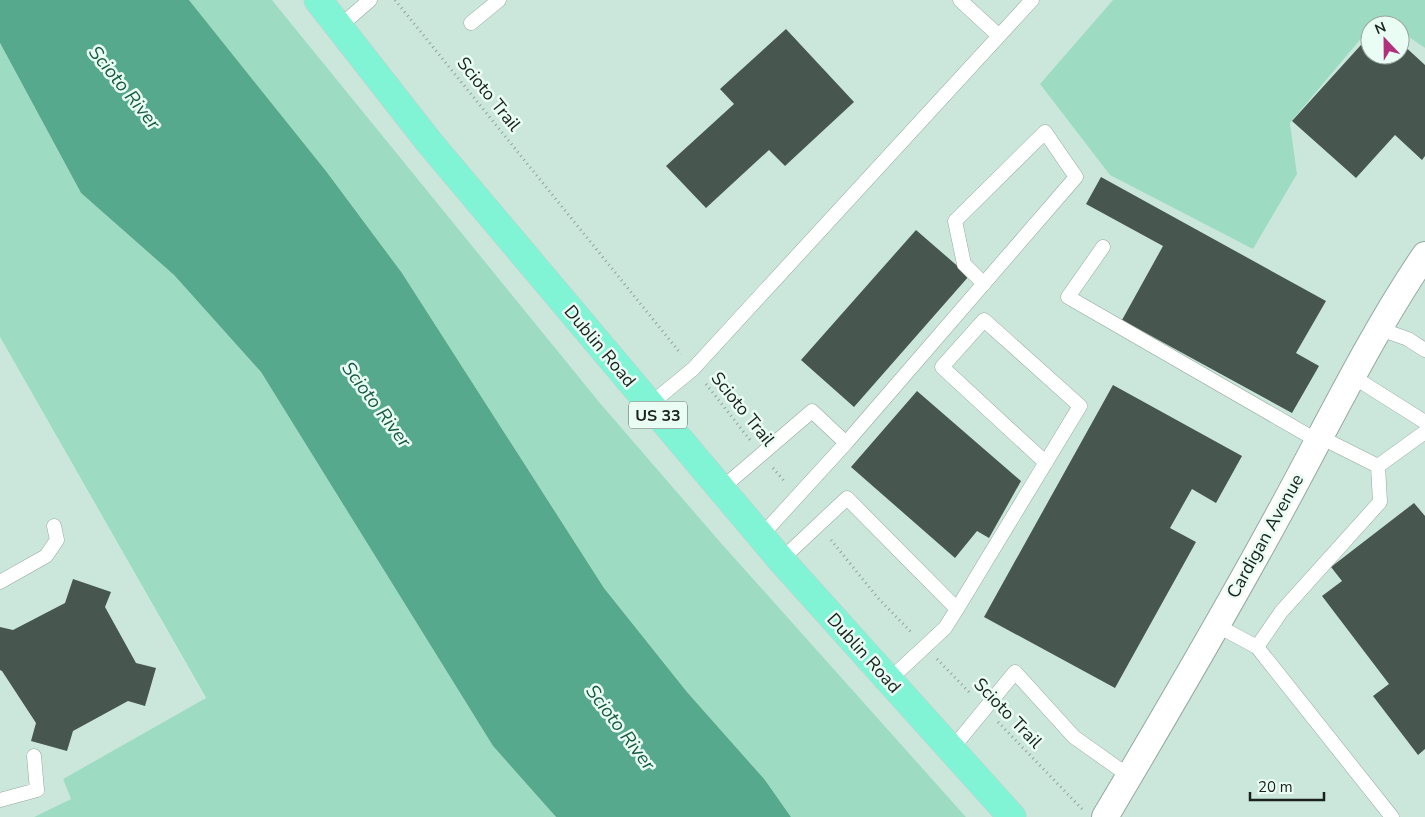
<svg xmlns="http://www.w3.org/2000/svg" width="1425" height="817" viewBox="0 0 1425 817" font-family="'Nunito Sans',sans-serif">
<style>
.built{fill:#cbe7db}
.green{fill:#9ddcc3}
.water{fill:#56a98c}
.building{fill:#475750}
.lines{fill:none;stroke-linecap:round;stroke-linejoin:round}
.service-casing{stroke:#96a8a1;stroke-width:15}
.minor-casing{stroke:#96a8a1;stroke-width:28}
.primary-casing{stroke:#cdcece;stroke-width:29}
.path{stroke:#93a19b;stroke-width:3;stroke-dasharray:1 4;stroke-linecap:butt}
.service{stroke:#fff;stroke-width:14}
.minor{stroke:#fff;stroke-width:26}
.primary{stroke:#80f4d4;stroke-width:28}
.labels{text-anchor:middle;stroke-width:5;stroke-linejoin:round;paint-order:stroke}
.shield{fill:#eafdf5;stroke:#58635e;stroke-width:1}
.shield-label{font-size:16px;font-weight:bold;fill:#1a211e}
.street-label{font-size:18px;fill:#1a211e;stroke:#eafdf5}
.water-label{font-size:19px;font-style:italic;fill:#175945;stroke:#eafdf5}
</style>
<rect width="100%" height="100%" fill="#ddf0e8"/>
<!-- built -->
<path class="built" d="M272,0H1113L1041,85L1297,174L1290,123L1370,28V55H1400V31L1425,48V817H966L721,543L600,403Z
M0,337L206,699L63,779L71,799L34,817H0Z"/>
<!-- green -->
<path class="green" d="M189,0H272L600,403L721,543L966,817H791L765,780L687,692L604,588L402,273L326,171Z
M1113,0H1425V48L1400,31V25H1391L1379,17L1372,25H1370V28L1290,123L1297,174L1253,249L1110,175L1040,84Z
M0,43L81,193L174,275L261,372L493,746L556,817H34L71,799L63,779L206,698L0,337Z"/>
<!-- water -->
<path class="water" d="M0,0H189L326,171L402,273L604,588L687,692L765,780L791,817H556L493,746L261,372L174,275L81,193L0,43Z"/>
<!-- building -->
<path class="building" d="M786,29L854,102L785,166L769,150L706,208L666,166L734,104L720,89Z
M1370,35V55H1400V42L1425,65V156L1422,160L1395,135L1356,178L1292,121Z
M1101,177L1326,301L1296,353L1319,366L1292,413L1122,320L1163,246L1086,204Z
M916,230L969,276L854,407L801,360Z
M1113,385L1242,456L1216,503L1192,489L1170,528L1196,542L1115,688L984,617Z
M917,391L1021,481L989,538L977,531L955,558L851,467Z
M1414,503L1425,516V749L1418,755L1373,696L1389,684L1322,596L1342,581L1331,567Z
M73,579L111,592L105,607L136,663L156,668L145,706L128,701L73,731L67,751L31,741L36,723L2,671L0,670V627L13,630L65,603Z"/>
<g class="lines">
<defs>
<path id="service" d="M960,0L999,36
M471,23L499,0
M339,27L370,0
M1103,247L1068,297L1318,441
M1380,329L1408,339L1425,350
M1352,376L1425,422
M649,405L693,369L1032,0
M1378,466L1425,432
M721,489L812,411L846,443L1076,177L1045,132L955,221L964,264L984,284
M761,536L846,443
M781,560L847,498L957,609
M0,582L46,556L57,540L54,526
M1216,625L1257,647L1392,817
M1257,647L1281,612L1380,502L1378,466L1320,437
M889,680L945,628L957,609L1080,406L984,320L942,367L1046,463
M951,750L1015,672L1074,737L1129,776
M0,800L37,790L34,756"/>
<path id="minor" d="M1105,817C1165,716 1224,615 1280,512C1327,426 1370,336 1425,255"/>
<path id="primary" d="M318,0L429,142L781,560L1012,817"/>
</defs>
<!-- service casing -->
<use href="#service" class="service-casing"/>
<!-- minor casing -->
<use href="#minor" class="minor-casing"/>
<!-- primary casing -->
<use href="#primary" class="primary-casing"/>
<!-- path -->
<path class="path" d="M395,0L681,354
M706,384L750,440
M773,468L785,482
M831,540L878,598L912,633
M937,659L971,694
M998,722L1082,809"/>
<!-- service -->
<use href="#service" class="service"/>
<!-- minor -->
<use href="#minor" class="minor"/>
<!-- primary -->
<use href="#primary" class="primary"/>
</g>
<g class="labels">
<!-- shield labels -->
<rect class="shield" x="629" y="401.5" width="58" height="27" rx="4"/>
<g class="shield-label">
<text x="658" y="421">US 33</text>
</g>
<!-- street labels -->
<g class="street-label">
<text transform="translate(489 94) rotate(51)" y="6">Scioto Trail</text>
<text transform="translate(600 346) rotate(50)" y="6">Dublin Road</text>
<text transform="translate(743 409) rotate(51)" y="6">Scioto Trail</text>
<text transform="translate(1265 536) rotate(-61)" y="6">Cardigan Avenue</text>
<text transform="translate(864 653) rotate(48)" y="6">Dublin Road</text>
<text transform="translate(1008 713) rotate(46)" y="6">Scioto Trail</text>
</g>
<!-- water labels -->
<g class="water-label">
<text transform="translate(125 87) rotate(51)" y="7">Scioto River</text>
<text transform="translate(377 404) rotate(53)" y="7">Scioto River</text>
<text transform="translate(621 727) rotate(53)" y="7">Scioto River</text>
</g>
</g>
<!-- north arrow -->
<g transform="translate(1385 40) rotate(338)"><circle r="24" fill="#eafdf5" stroke="#97a59f"/>
<path d="M0-4L9 19L0 12L-9 19Z" fill="#b0307c"/>
<text y="-8" font-size="14" font-weight="bold" text-anchor="middle" fill="#1a211e">N</text>
</g>
<!-- scale -->
<path d="M1250 792v8h74v-8" fill="none" stroke="#1a211e" stroke-width="2.5"/>
<text x="1258" y="792" font-size="15" fill="#1a211e" stroke="#eafdf5" stroke-width="4" paint-order="stroke">20 m</text>
</svg>
